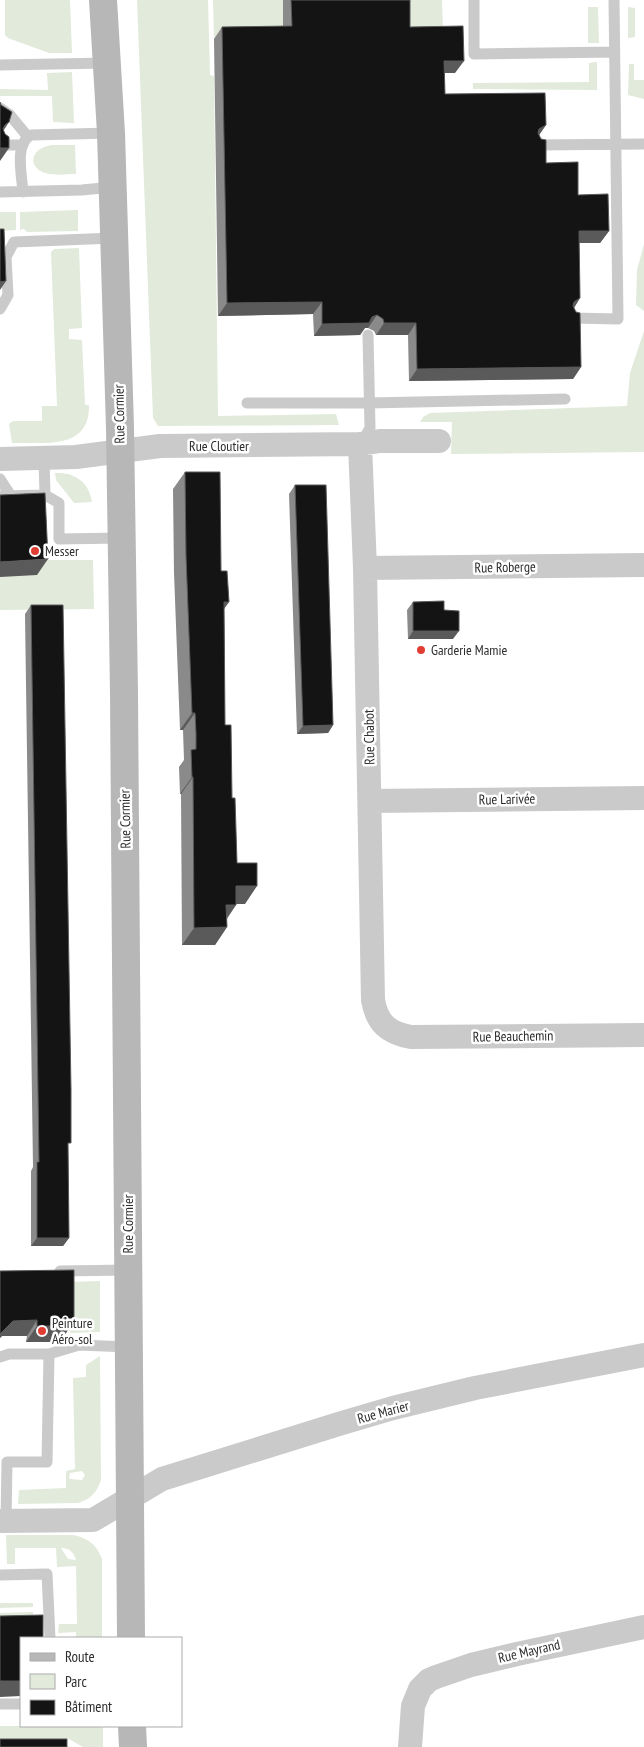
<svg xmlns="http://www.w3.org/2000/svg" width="644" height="1747" viewBox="0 0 644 1747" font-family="'PT Sans Narrow',sans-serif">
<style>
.green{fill:#e1eadb;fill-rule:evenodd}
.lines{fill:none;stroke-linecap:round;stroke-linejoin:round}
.lane{stroke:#cacaca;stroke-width:11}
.street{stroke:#cacaca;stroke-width:24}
.secondary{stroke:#b7b7b7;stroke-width:28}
.wall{fill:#8a8a8a}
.shaded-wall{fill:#5a5a5a}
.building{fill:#141414;stroke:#5a5a5a}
.poi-dot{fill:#e03e33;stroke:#fff;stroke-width:2}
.labels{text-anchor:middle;stroke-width:5;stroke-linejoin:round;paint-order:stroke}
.street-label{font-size:14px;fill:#2d2d2d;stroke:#fff}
.poi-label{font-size:14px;fill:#2d2d2d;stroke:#fff;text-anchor:start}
</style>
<rect width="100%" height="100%" fill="#fff"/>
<!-- green -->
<path class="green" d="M5,0H70L72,53H49L8,38L5,35Z
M137,0H208L210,75L214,76L218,416L336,414L339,425L158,426L153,418Z
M213,0H283V38L214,39Z
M401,0H442L443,32H401Z
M588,7H598L599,43H588Z
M628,7L635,8V37L628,38Z
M597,62V90L473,89V83L589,82V63Z
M629,64H634V80H644V99L628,95Z
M72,72L74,123L53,122L52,96H0V89L48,90L47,73Z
M52,145H75L76,174C62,174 38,179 33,161C34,150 42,147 52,145Z
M78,210V231L27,232L24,229L20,230V212Z
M0,212H16V230L0,231Z
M644,244V311L636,305L637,270Z
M79,248L82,328L69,329V339L82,340L85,405H89C90,451 44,442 12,443L9,424L13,421H42V406H57L51,252L54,249Z
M644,331V452L451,454L452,422H420L423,417L430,413L627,406L630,373Z
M55,473C75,472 89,482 92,502L74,503L56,480Z
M46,560H93L94,609L0,610V577Z
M100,1281V1332L71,1333L64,1325L68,1282Z
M100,1356L101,1480C97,1492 91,1499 78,1503L18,1504L19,1490L66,1488V1471L75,1469L73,1378L86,1377V1365ZM82,1471L85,1475L82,1480L70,1479L69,1478L70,1473Z
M6,1535H73C88,1538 96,1544 102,1559V1638H76V1632L58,1633L59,1624H77L76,1566L57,1567L56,1548H15V1564H7ZM61,1548C69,1548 74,1552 76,1560L68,1559Z
M0,1603H33V1607L0,1608Z
M33,1612L34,1626L0,1631V1613Z
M0,1726H103V1747H83L69,1739H0Z"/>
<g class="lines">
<!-- lane -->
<path class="lane" d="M474,0V54L614,52
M0,65L107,63
M0,108L10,115L28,137
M0,145H23
M537,145L644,144
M0,192L82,190L113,187
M23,192C22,176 14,144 31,135L111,133
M0,309L8,295L6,257L14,242L114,238
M572,318L618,319L614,0
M247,403H369L565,399
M361,444L370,428L368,335
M44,458L45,495
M0,479L11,496
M0,496L45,495L59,503V539L121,538
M60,1271L129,1270
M0,1357L9,1354H49
M6,1521L7,1462H47L49,1354L79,1345L129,1347
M0,1575L47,1574L50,1638
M0,1704H21"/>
<!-- street -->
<path class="street" d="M360,444L365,568L373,1000C377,1023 388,1033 411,1037L644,1035
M0,459L76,457L160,446L360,444L380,441H439
M365,568L644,565
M370,801L644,798
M0,1521L93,1520L162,1479L342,1423L393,1408L475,1388L644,1355
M410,1747L413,1706L420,1689L429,1680L436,1677L471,1665L517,1654L644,1627"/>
<!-- secondary -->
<path class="secondary" d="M103,0L111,133L120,428L124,693L131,1638
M132,1726L133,1747"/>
</g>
<!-- wall -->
<path class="wall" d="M283,0H410V27L455,73H445V94L546,125L539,135L546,163L578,195L609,231L600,243H579L580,298L574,308L581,367L573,379L409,381L408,335H376L374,331L368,328H365L360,335L314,336L313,314L218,316L214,39L222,27L283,26Z
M185,472L221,571L224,608L225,725L232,798L237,863L245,904H236V905L227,919V927L215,945H182L181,794H180L179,767L184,760L183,730H180L174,573L173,489Z
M295,485L333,725L328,733L297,734L289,494Z
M413,602L453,639H408L407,610Z
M31,605L68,1148L69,1238L63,1246H31V1171L33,1167L25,614Z
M0,1271L74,1321L64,1336H60L56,1342H26L27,1336H2L0,1338Z"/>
<!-- shaded-wall -->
<path class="shaded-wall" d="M444,61H464L455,73H436Z
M9,122L0,136L5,125Z
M546,125L537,138L539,129Z
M0,148H9L0,161Z
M579,231H609L600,243H571Z
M6,281L0,290V282Z
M580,298L572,311L574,302Z
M322,302L313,314L218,316L227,303Z
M377,315L368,328H365L360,335L314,336L322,324Z
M384,323H416L408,335H376Z
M581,367L573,379L409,381L417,369Z
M48,559L37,575L0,577V562Z
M224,602H229L217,619Z
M413,631H459L453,639H408Z
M192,713H195L183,730H180Z
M333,725L328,733L297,734L303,726Z
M192,777H193L181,794H180Z
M236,886H257L245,904H224Z
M226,905H236L224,922Z
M227,927L215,945H182L194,928Z
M37,1238H69L63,1246H31Z
M37,1320L27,1336H2L0,1338V1334L13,1321Z
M67,1321H74L64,1336H60L56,1342H26L37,1326Z
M0,1681H21V1696L0,1697Z"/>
<!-- building -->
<path class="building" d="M291,0H410V27L463,26L464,61H444L445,94L545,93L546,125L539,129L538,133L541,139L546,140V163L578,162V195L608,194L609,231H579L580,298L574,302L573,306L576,312L580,313L581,367L417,369L416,323H384L383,319L377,315L372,317L369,323L322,324V302L227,303L222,27L292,26Z
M0,102L1,105L12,112L9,122L5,125L3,129L5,134L9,137V148H0Z
M0,229H4L6,281L0,282Z
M185,472H220L221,571H227L229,602H224L225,725H231L232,798H235L237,863H257V886H236V905H226L227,927L194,928L193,777H192L191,750L196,749V733L195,713H192L186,556Z
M295,485H326L333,725L303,726Z
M45,493L48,559L0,562V495Z
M444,601V610L459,611V631H413V602Z
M31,605H63L71,1090V1143H68L69,1238H37V1162H39Z
M74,1270V1321H67V1326H37V1320L13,1321L0,1334V1271Z
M43,1615V1638H21V1681H0V1616Z
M0,1739H67V1747H0Z"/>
<!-- markers -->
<g class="poi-dot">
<circle cx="35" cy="551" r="5"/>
<circle cx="421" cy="650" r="5"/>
<circle cx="42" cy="1331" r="5"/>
</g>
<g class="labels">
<!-- street labels -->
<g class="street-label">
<text transform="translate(119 414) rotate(-91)" y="5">Rue Cormier</text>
<text x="219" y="451">Rue Cloutier</text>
<text transform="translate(505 567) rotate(-1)" y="5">Rue Roberge</text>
<text transform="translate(369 737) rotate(-91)" y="5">Rue Chabot</text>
<text transform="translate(507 799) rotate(-1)" y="5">Rue Larivée</text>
<text transform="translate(125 819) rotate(-91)" y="5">Rue Cormier</text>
<text transform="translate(513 1036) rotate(-1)" y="5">Rue Beauchemin</text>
<text transform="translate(128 1224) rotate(-90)" y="5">Rue Cormier</text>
<text transform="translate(383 1412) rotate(-15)" y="5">Rue Marier</text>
<text transform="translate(529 1651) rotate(-13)" y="5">Rue Mayrand</text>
</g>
<!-- poi labels -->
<g class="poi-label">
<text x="45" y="556">Messer</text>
<text x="431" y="655">Garderie Mamie</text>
<text x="52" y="1328">Peinture<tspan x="52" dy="16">Aéro-sol</tspan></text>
</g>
</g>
<!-- legend -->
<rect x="20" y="1637" width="162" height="90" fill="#ffffff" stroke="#ababab"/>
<rect x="30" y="1653" width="25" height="8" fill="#b7b7b7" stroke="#ababab"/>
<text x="65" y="1662" font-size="15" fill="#2d2d2d">Route</text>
<rect x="30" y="1674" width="25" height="15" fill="#e1eadb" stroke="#ababab"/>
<text x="65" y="1687" font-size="15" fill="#2d2d2d">Parc</text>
<rect x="30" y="1700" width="25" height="15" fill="#141414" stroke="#ababab"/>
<text x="65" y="1712" font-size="15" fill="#2d2d2d">Bâtiment</text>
</svg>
